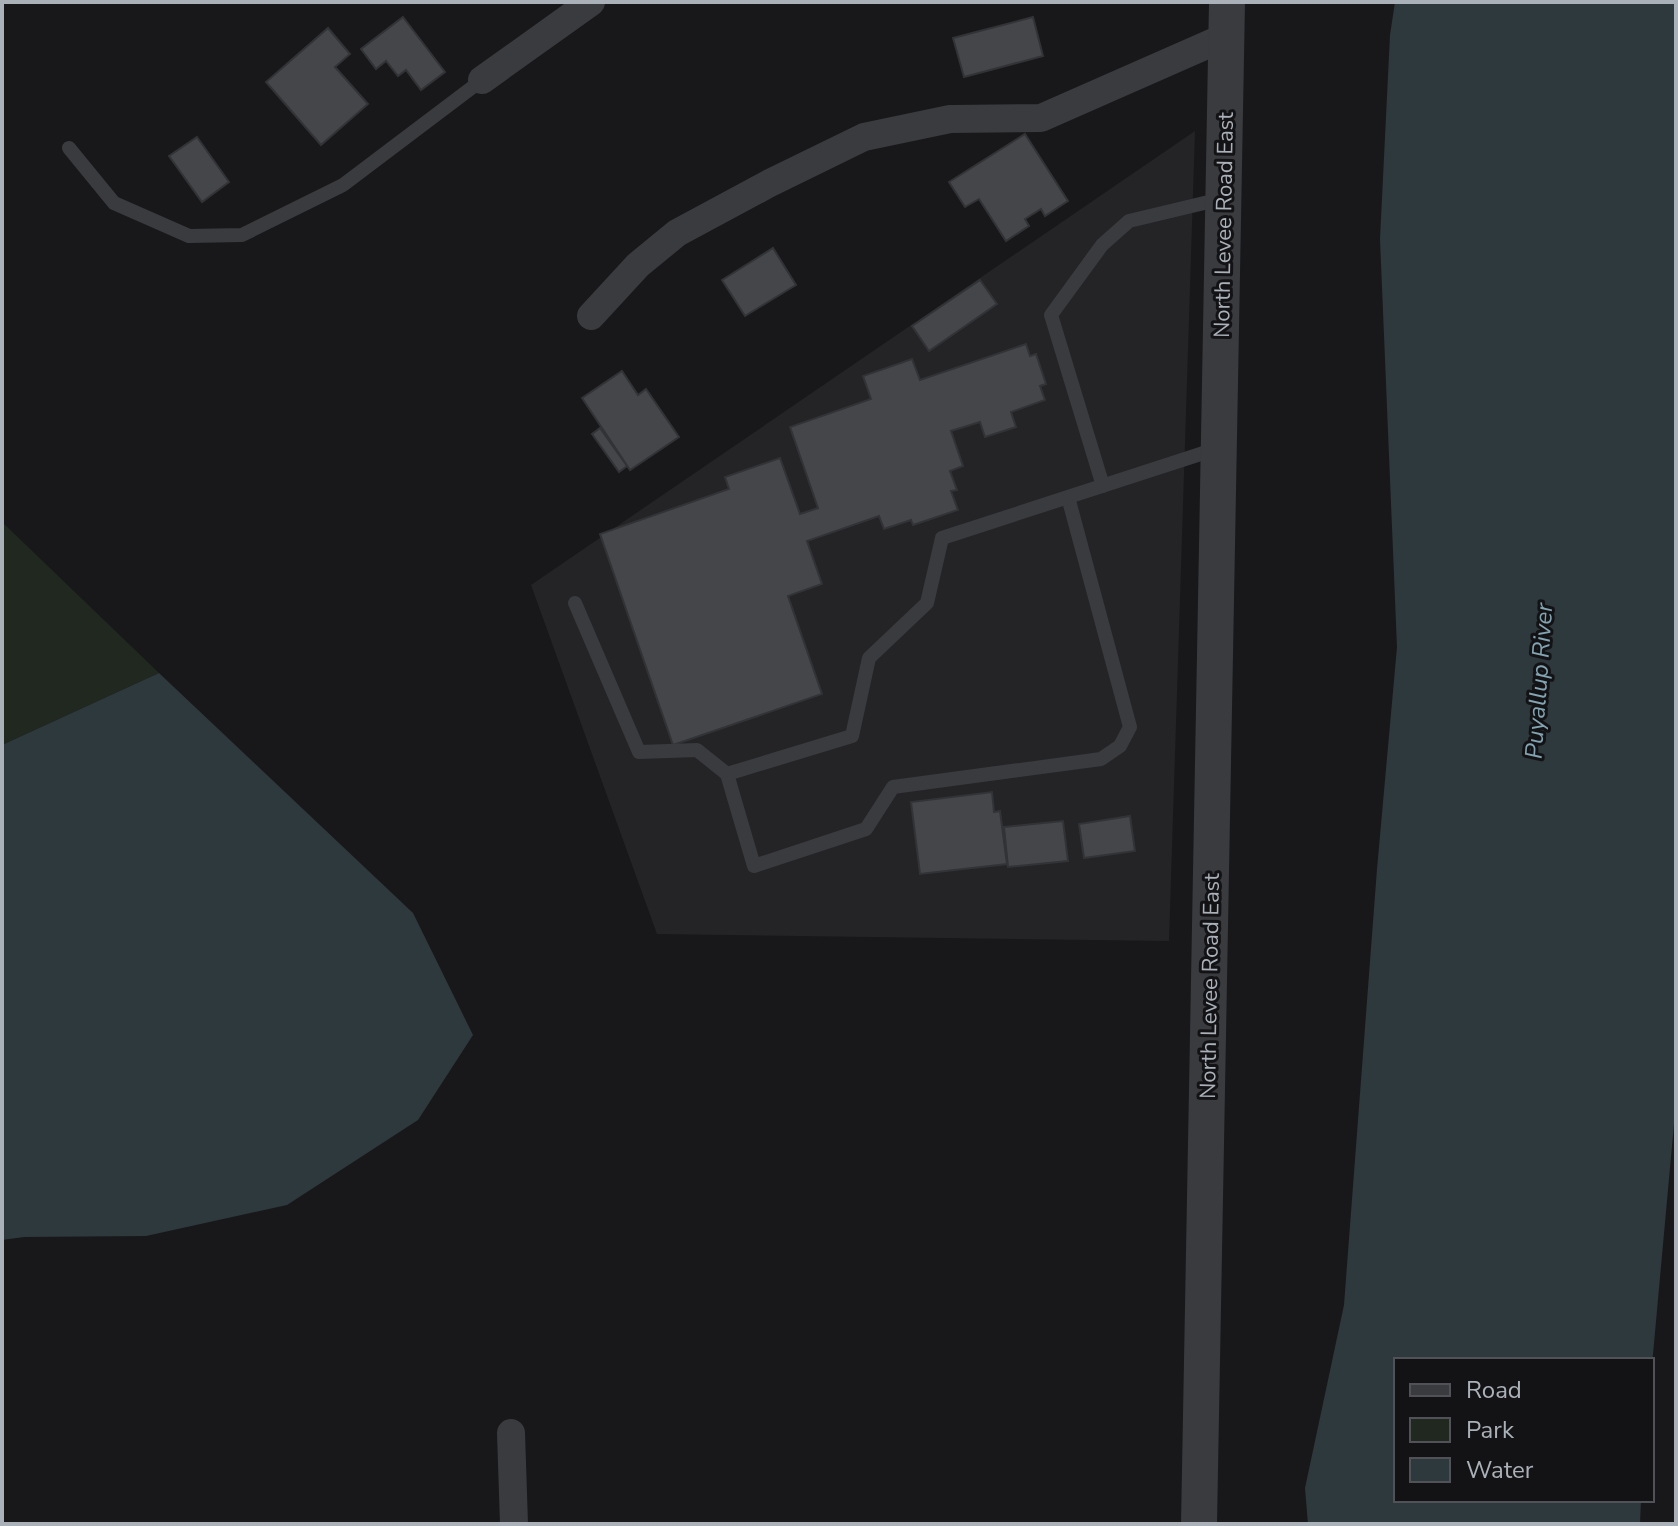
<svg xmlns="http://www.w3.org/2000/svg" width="1678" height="1526" viewBox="0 0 1678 1526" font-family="'Nunito Sans',sans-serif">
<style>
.built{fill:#242427}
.green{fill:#202820}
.water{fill:#2e393d}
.building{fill:#45464a;stroke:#323336;stroke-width:2}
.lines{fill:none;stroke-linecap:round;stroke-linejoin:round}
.service{stroke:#393b3f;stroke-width:14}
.minor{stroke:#393b3f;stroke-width:28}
.tertiary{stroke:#393b3f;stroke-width:36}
.labels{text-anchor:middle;stroke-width:6;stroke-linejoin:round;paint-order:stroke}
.street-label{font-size:22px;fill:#abb1b9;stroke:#131315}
.water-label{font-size:24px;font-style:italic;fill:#83a4b2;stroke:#131315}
</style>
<rect width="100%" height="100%" fill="#18181a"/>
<!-- built -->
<path class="built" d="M1195,131L1169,941L657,934L531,585Z"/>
<!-- green -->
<path class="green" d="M2,522L159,673L2,745Z"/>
<!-- water -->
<path class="water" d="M1395,2H1676V1102L1652,1365V1360H1396V1500H1641L1640,1524H1308L1305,1488L1344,1305L1377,869L1397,647L1380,239L1390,35Z
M159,673L413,913L473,1035L418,1120L287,1205L146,1236L24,1237L2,1240V745Z"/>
<!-- building -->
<path class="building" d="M403,17L445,72L421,90L406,70L398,76L386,61L376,69L361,49Z
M1033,17L1043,56L964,77L953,38Z
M328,28L350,54L335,67L368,104L321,145L266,82Z
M1025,134L1068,201L1045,216L1041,209L1025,219L1029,226L1006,241L979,199L965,207L949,182Z
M197,137L229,182L202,202L169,156Z
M773,248L796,285L745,316L722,280Z
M980,280L997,304L929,351L912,326Z
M1026,344L1030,356L1036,354L1046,384L1040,386L1045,400L1011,412L1016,427L985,437L980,422L951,431L963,466L950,471L957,490L951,491L958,510L913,525L911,520L884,529L879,516L807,541L822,584L788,596L822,694L673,745L600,534L729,489L725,477L780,458L800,514L818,508L790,427L871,399L863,376L912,359L920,380Z
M622,371L638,395L646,389L679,437L630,470L582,398Z
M600,428L627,466L619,472L592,434Z
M992,792L994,812L1000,811L1007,864L920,874L911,802Z
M1130,816L1135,851L1084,858L1079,824Z
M1063,821L1068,861L1008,867L1004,827Z"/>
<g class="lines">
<!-- service -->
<path class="service" d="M69,148L114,203L189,236L242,235L343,185L482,80
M1103,486L1051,315L1102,245L1129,221L1221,199
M1068,497L1130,727L1120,746L1101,759L893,787L866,829L754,866L727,774L852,736L869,658L927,603L942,538L1219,448
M575,603L639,752L697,750L727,774"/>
<!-- minor -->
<path class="minor" d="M482,80L591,2
M591,316L638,265L677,233L768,184L864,137L950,119L1041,118L1225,37
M511,1433L514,1524"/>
<!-- tertiary -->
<path class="tertiary" d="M1199,1524L1227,2"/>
</g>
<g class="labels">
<!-- street labels -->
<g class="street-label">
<text transform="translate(1223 225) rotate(-89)" y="8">North Levee Road East</text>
<text transform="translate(1209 986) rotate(-89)" y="8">North Levee Road East</text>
</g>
<!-- water labels -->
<g class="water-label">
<text transform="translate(1539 681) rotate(-86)" y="8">Puyallup River</text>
</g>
</g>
<!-- border -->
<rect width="1678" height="1526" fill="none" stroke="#abb1b9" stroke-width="8"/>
<!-- legend -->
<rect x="1394" y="1358" width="260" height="144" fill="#131315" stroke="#505257" stroke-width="2"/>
<rect x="1410" y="1384" width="40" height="12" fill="#393b3f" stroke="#505257" stroke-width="2"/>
<text x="1466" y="1398" font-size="24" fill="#abb1b9">Road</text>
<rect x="1410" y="1418" width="40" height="24" fill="#202820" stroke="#505257" stroke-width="2"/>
<text x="1466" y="1438" font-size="24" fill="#abb1b9">Park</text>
<rect x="1410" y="1458" width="40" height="24" fill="#2e393d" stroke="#505257" stroke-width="2"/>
<text x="1466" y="1478" font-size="24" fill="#abb1b9">Water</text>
</svg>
